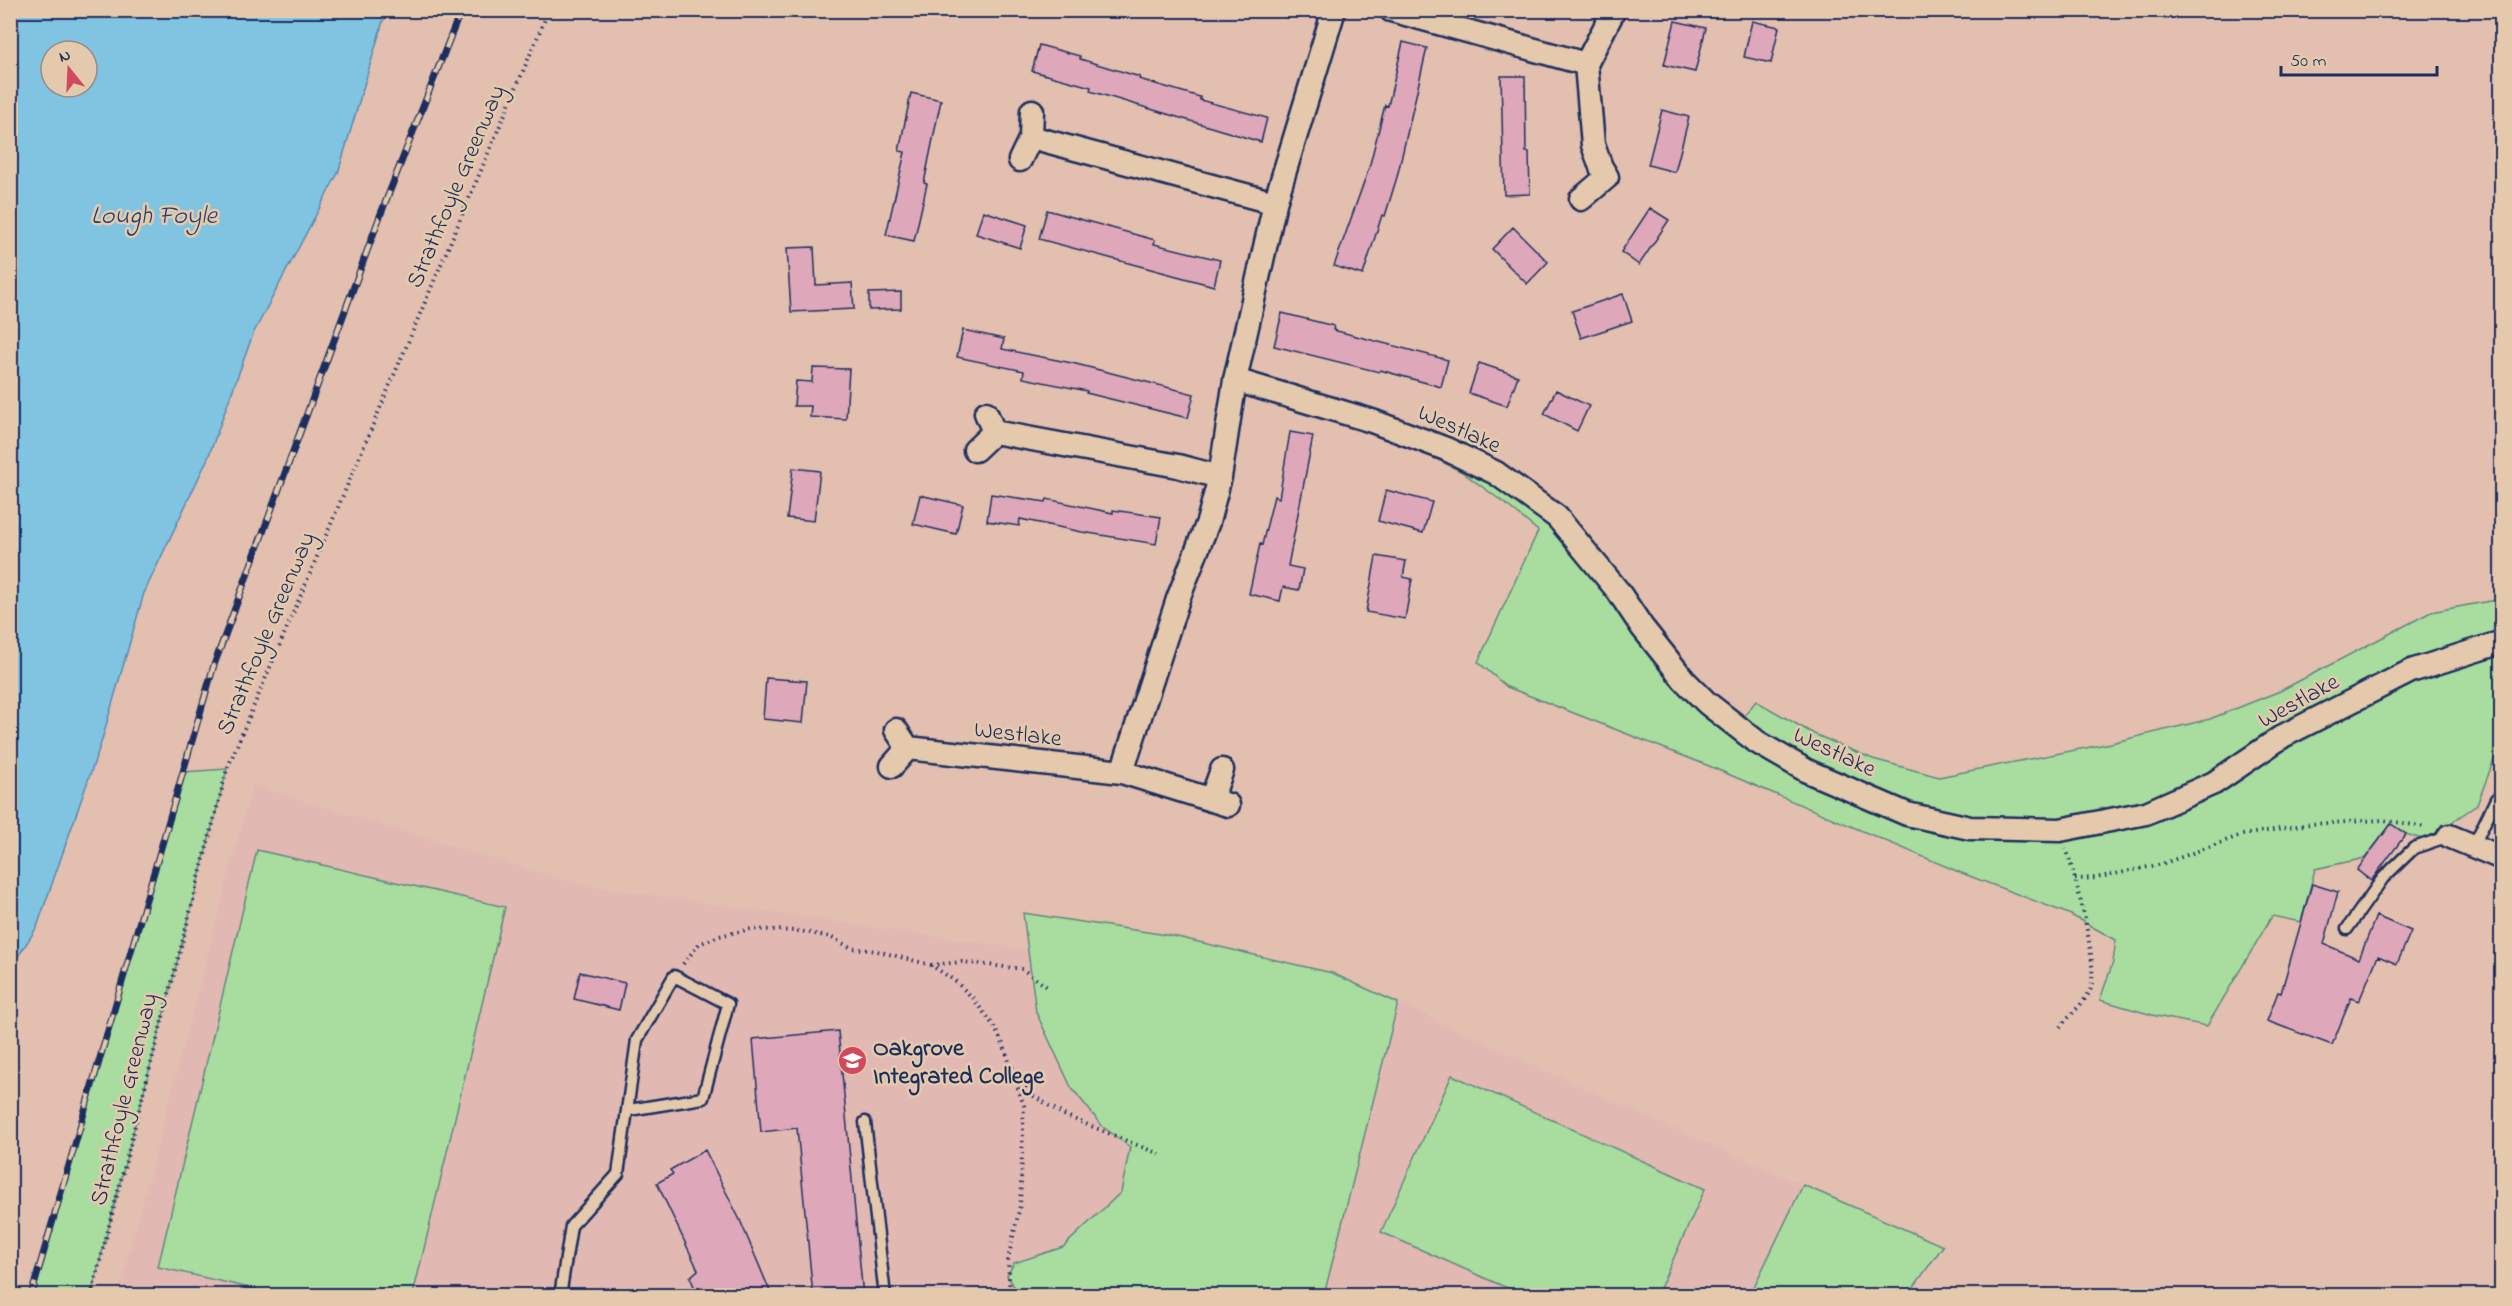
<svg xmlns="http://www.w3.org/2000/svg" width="2512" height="1306" viewBox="0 0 2512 1306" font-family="'Indie Flower',sans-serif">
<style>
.built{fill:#e2b8b3}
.green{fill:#a8dd9f;stroke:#62867e;stroke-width:1.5}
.water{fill:#81c4e2;stroke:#5888ad;stroke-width:1.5;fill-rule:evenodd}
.building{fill:#dfa7ba;stroke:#1b2f5e;stroke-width:1.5}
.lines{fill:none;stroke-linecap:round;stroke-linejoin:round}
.service-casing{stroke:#1b2f5e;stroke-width:15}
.minor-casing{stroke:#1b2f5e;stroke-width:27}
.path{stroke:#1b2f5e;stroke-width:4;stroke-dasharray:1.5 4.5;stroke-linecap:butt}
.service{stroke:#e5c9ac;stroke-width:10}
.minor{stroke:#e5c9ac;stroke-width:22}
.rail-casing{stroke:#1b2f5e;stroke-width:7}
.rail{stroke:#e5c9ac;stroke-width:4.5;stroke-dasharray:14;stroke-linecap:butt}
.labels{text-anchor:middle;stroke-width:5;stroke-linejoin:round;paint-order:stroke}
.street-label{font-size:24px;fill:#1b2f5e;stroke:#e5c9ac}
.poi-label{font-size:24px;font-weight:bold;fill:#1b2f5e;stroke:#e5c9ac;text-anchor:start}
.water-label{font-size:26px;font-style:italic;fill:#253e6b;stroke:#e5c9ac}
</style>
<rect width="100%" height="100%" fill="#e3bfb0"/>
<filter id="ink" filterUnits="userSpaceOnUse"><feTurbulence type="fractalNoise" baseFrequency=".0167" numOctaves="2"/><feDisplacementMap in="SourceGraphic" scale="12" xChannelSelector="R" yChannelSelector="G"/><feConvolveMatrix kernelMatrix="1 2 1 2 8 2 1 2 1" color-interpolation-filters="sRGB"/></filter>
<g filter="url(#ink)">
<!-- built -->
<path class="built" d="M252,785L576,884L1104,961L1332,973L1652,1119L1943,1246L1908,1296H118Z"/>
<!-- green -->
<path class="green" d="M1402,441L1489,478L1538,513L1642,627L1756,741L1745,715L1756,701L1814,734L1873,759L1939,777L2111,743L2210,719L2280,691L2431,612L2501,599L2502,732L2496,754L2477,805L2425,840L2406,834L2391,824L2365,858L2315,869L2301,922L2272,916L2207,1026L2156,1016L2100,1000L2113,962L2116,940L2069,914L1959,872L1709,766L1507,687L1478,662L1538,531L1507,505L1462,472Z
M227,769L91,1295H31L183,772Z
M257,850L505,907L413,1295H281L158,1267Z
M1023,913L1173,936L1332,973L1398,1003L1324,1295H1020L1007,1276L1014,1263L1063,1247L1121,1192L1130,1147L1103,1127L1071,1087L1036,1012Z
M1452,1075L1705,1189L1657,1295H1523L1381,1232Z
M1803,1185L1943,1246L1908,1295H1750Z"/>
<!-- water -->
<path class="water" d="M11,10L386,11L338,173L253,334L208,458L144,593L101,743L37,927L11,968ZM51,51H87V87H51Z"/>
<!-- building -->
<path class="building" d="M1675,21L1706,28L1695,72L1664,65Z
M1752,21L1779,27L1771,63L1744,57Z
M1403,42L1427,48L1397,177L1385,216L1382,215L1363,275L1334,266L1369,168L1385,105L1388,106Z
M1039,45L1080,56V59L1140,77L1139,79L1200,97V100L1267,118L1261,142L1090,91L1091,87L1032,71Z
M1501,76H1525L1526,152H1529L1530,194L1504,195Z
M911,93L941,100L924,183L927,184L914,241L886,235L905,152L899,151Z
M1662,110L1689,117L1675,172L1648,165Z
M1650,208L1669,220L1639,265L1621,252Z
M1047,210L1155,240L1154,244L1220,260L1214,286L1039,239Z
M983,211L1027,225L1020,248L976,234Z
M1513,227L1548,262L1527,284L1492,249Z
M814,247L816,285L852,283L854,309L791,312L787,248Z
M901,292V309L869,310V293Z
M1623,294L1632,321L1581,338L1572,311Z
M1282,313L1334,326L1333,330L1448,360L1441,387L1380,370L1379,372L1274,346Z
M963,330L1004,339L1002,349L1072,363L1194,394L1188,418L1086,393L1087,391L1023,378L1024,371L957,357Z
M1479,363L1518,376L1507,406L1469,393Z
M813,368L849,369L846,419L810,417L811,406H794L796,381L812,382Z
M1556,390L1589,406L1577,431L1544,414Z
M1290,432L1313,436L1288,566L1303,569L1299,590L1283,587L1280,601L1249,594L1260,544L1262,545L1274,496L1279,498Z
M793,468L820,471L814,521L787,518Z
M1386,490L1432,502L1423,533L1378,521Z
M991,494L1046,502L1047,499L1113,513V510L1161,517L1156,544L1082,532L1020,519L1019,526L987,521Z
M920,495L963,505L956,534L913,524Z
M1376,556L1406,561L1403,577L1412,579L1405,619L1366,612Z
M766,678L807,681L803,723L763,719Z
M2391,824L2406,834L2371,881L2357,870Z
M2312,884L2338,892L2324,944L2359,959L2376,916L2411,931L2397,964L2378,956L2359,1001L2351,998L2332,1045L2267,1021L2278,992L2281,993Z
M580,972L625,983L619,1010L574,999Z
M838,1031L863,1296H813L797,1128L761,1132L753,1039Z
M705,1150L740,1220L772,1296H698L690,1277L698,1270L657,1183L673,1174L670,1170Z"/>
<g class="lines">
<defs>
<path id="service" d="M2473,847L2496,799
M2347,929L2383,878L2414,848L2449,836
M865,1122L885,1296
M560,1296L571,1226L618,1174L637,1040L674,976L728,1004L703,1098L629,1110"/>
<path id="minor" d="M1391,10L1586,64
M1031,137L1275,203
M1020,160L1031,137L1032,111
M1581,199L1607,177L1601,167L1593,145L1586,64L1614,10
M1235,380L1372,421L1446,449L1496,473L1557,517L1618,591L1642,627L1684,680L1707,703L1757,742L1807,771L1907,814L1970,828L2060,830L2146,813L2214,783L2283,736L2411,671L2502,642
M994,432L1178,466L1220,477
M975,450L994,432L986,413
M896,730L908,748L1122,772L1228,805
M892,766L908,748
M1122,772L1178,599L1208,522L1220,477L1235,380L1275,203L1334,10
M1211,800L1222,770
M2449,836L2502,858"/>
</defs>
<!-- service casing -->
<use href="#service" class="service-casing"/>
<!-- minor casing -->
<use href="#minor" class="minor-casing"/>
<!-- path -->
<path class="path" d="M2075,879L2096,878L2162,864L2242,835L2310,824L2383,820L2426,827
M683,964L699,944L719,936L751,929L800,931L830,937L852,948L877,951L931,965L955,981L973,998L993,1025L1004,1046L1024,1106L1020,1206L1008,1259L1010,1296
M931,965L962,962L1022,969L1050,989
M2060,1027C2069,1016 2084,1003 2090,991C2100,967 2075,875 2066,849
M1012,1067L1032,1095L1064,1115L1159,1154
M91,1296L227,769L549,10"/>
<!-- service -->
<use href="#service" class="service"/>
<!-- minor -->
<use href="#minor" class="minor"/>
<defs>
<path id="rail" d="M31,1296L214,665L380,216L461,10"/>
</defs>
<!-- rail casing -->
<use href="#rail" class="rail-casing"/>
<!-- rail -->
<use href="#rail" class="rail"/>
</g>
</g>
<!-- icons -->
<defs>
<symbol id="school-disc" viewBox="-11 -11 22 22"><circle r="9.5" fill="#d1495b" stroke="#e5c9ac"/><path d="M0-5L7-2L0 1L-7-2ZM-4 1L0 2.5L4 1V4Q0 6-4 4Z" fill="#fff"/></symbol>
</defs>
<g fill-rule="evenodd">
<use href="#school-disc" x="836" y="1044" width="33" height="33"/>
</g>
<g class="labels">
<!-- street labels -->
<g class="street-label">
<text transform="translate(455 186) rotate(-67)" y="8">Strathfoyle Greenway</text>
<text transform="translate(1460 428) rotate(24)" y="8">Westlake</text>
<text transform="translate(265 633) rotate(-67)" y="8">Strathfoyle Greenway</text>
<text transform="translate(2298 700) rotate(-29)" y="8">Westlake</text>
<text transform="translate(1018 733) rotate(6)" y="8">Westlake</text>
<text transform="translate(1835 751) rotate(25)" y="8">Westlake</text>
<text transform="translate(123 1099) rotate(-76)" y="8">Strathfoyle Greenway</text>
</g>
<!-- poi labels -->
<g class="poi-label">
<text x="873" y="1055">Oakgrove<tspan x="873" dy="28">Integrated College</tspan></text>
</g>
<!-- water labels -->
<g class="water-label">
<text x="154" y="223">Lough Foyle</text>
</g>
</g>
<!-- margin -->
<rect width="2512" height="1306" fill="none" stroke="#e5c9ac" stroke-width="36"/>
<rect x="18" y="18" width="2476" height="1270" fill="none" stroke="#1b2f5e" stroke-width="2" filter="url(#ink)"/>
<!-- north arrow -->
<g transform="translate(69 69) rotate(342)"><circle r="28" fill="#e5c9ac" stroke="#948b8d" stroke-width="1.5"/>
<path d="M0-4.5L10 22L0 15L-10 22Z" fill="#d1495b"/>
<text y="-9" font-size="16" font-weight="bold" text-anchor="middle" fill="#1b2f5e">N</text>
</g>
<!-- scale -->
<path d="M2281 66v9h156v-9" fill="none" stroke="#1b2f5e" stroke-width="3"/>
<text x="2290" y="66" font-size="18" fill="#1b2f5e" stroke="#e5c9ac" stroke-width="4.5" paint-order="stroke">50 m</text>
</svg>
